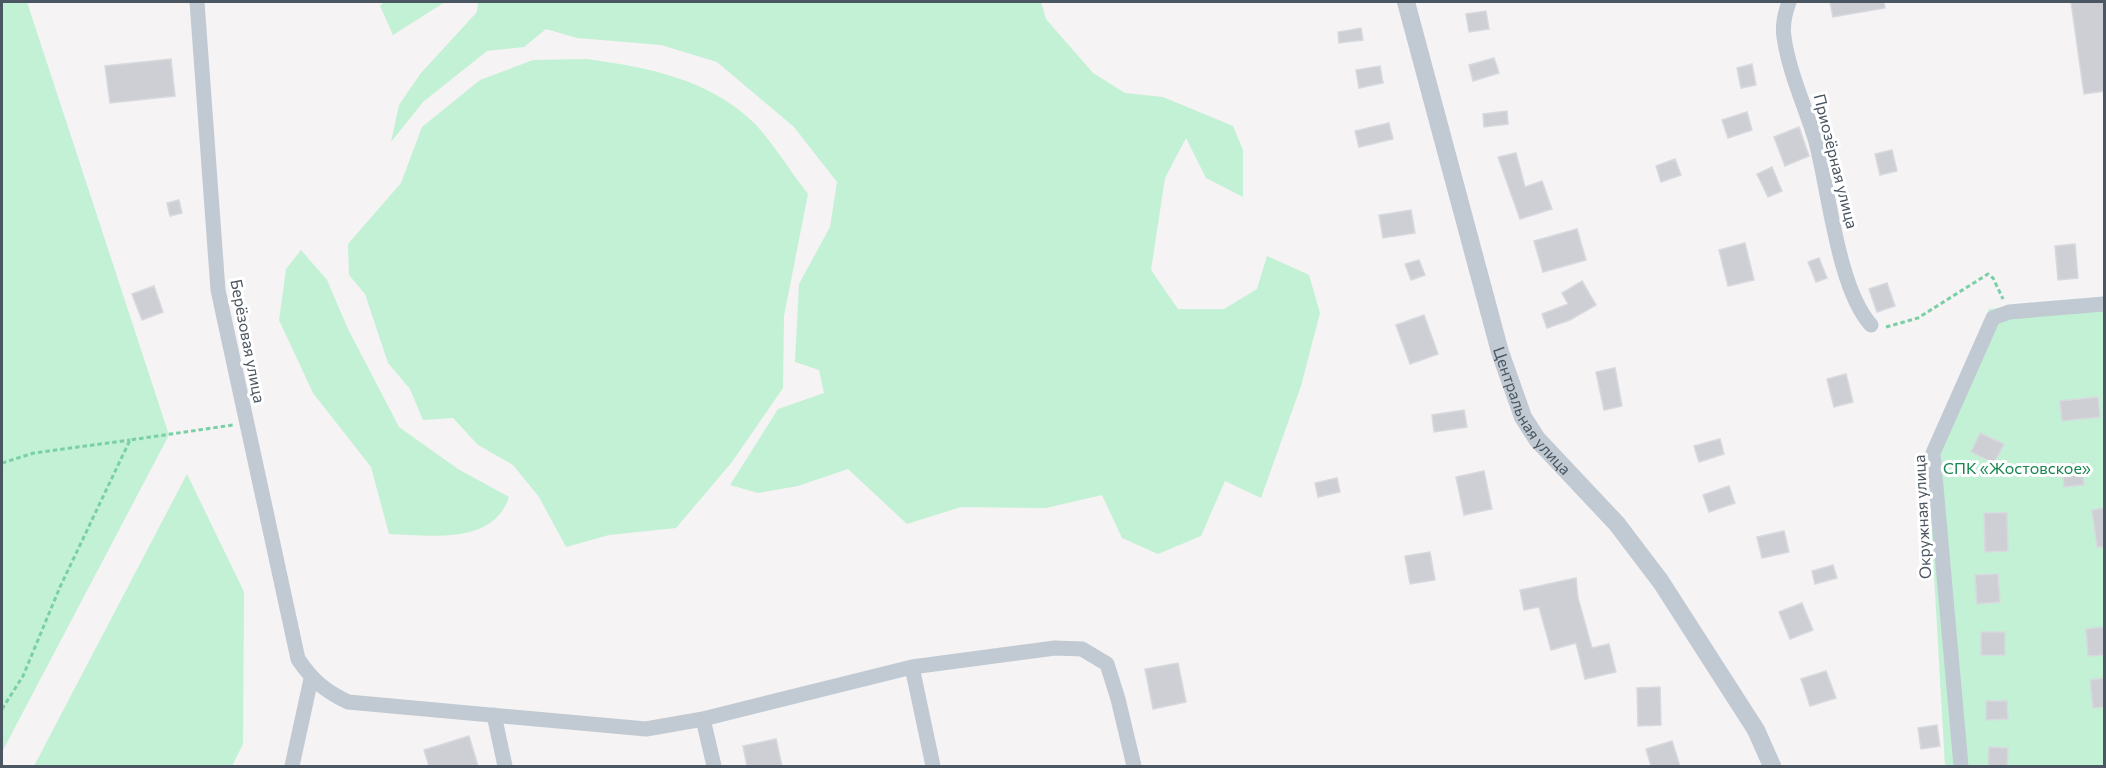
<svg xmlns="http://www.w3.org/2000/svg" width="2106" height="768" viewBox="0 0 2106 768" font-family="Commissioner,sans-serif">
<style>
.green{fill:#c3f1d5}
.building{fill:#cdcfd5;stroke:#d7d9de;stroke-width:1.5}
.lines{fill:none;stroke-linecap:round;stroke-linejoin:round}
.path{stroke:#7ad0a6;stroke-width:3;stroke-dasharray:4.5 3;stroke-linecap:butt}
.minor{stroke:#c1cad2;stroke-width:15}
.tertiary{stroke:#c1cad2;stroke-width:18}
.labels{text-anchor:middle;stroke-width:6;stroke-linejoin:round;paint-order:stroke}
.street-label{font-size:16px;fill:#4a5661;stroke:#fff}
.park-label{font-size:16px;fill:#17864f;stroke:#fff}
</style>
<rect width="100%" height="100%" fill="#f5f3f3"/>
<!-- green -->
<path class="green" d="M2,2H27L169,435L2,752Z
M384,2H445L393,35L380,6Z
M478,2H1041L1046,19L1093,73L1125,93L1163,97L1233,126L1243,150V197L1206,178L1186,138L1165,178L1151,270L1178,309H1224L1257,289L1267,256L1309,275L1320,313L1301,386L1261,498L1225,481L1201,536L1158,554L1122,538L1102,495L1046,508L961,507L907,524L848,469L798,486L758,493L730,485L778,409L824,393L819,370L795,362L799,284L830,227L837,182L794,127L717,62L661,45L577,38L546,29L524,47L487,51L423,102L391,142L399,105L421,73L477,12Z
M586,59C646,67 706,78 752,121C769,137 792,174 808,194L784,316L783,388L732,462L676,528L609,535L566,547L539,497L513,465L478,445L453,418L423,420L410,389L388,363L365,294L349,275L348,244L401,183L422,127L480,80L533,60Z
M301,250L327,280L348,329L399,427L458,469L509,497C493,546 429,535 389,534L371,467L313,393L279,320L286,269Z
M2104,299V766H1945L1927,453L1989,309Z
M187,474L244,592L243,744L232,766H34Z"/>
<!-- building -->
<path class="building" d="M1830,2H1884L1885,8L1833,17Z
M2071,2H2104V91L2084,94Z
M1486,11L1489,29L1469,32L1466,14Z
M1361,28L1363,40L1339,43L1338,32Z
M1494,58L1499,73L1473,81L1469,65Z
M171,59L175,96L110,103L105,66Z
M1752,64L1756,85L1741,88L1737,68Z
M1380,66L1383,83L1359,88L1356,70Z
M1507,111L1508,124L1484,127L1483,114Z
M1747,112L1752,130L1728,138L1722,120Z
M1389,123L1393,139L1359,147L1355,131Z
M1799,127L1809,156L1785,166L1774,137Z
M1892,150L1897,171L1880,175L1875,154Z
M1516,153L1525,187L1542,181L1552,209L1520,219L1498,157Z
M1675,159L1681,175L1661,182L1656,166Z
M1772,167L1782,191L1768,197L1757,174Z
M179,200L182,213L170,216L167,203Z
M1411,210L1415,233L1383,238L1379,215Z
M1577,229L1586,260L1543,272L1534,241Z
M1745,243L1754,280L1728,286L1719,250Z
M2075,244L2078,278L2058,280L2055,246Z
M1819,258L1827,278L1816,282L1808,262Z
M1419,260L1425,275L1411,280L1405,264Z
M1582,281L1596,305L1570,320L1547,328L1542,314L1568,304L1562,293Z
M1887,283L1895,306L1877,312L1869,289Z
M154,286L163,312L142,320L132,294Z
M1424,315L1438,354L1410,364L1396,325Z
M1615,368L1622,406L1604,410L1596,372Z
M1846,374L1853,402L1834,407L1827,379Z
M2098,397L2100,417L2062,421L2060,401Z
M1464,410L1467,427L1434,432L1432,415Z
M1980,433L2004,444L1994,463L1971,452Z
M1720,439L1724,454L1699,462L1694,446Z
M2082,463L2084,485L2064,487L2062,465Z
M1484,471L1492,509L1464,515L1456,477Z
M1337,478L1340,492L1318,497L1315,483Z
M1729,486L1735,503L1709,512L1703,495Z
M2104,508V547H2097L2092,510Z
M1984,513H2007L2008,551L1985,552Z
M1784,531L1789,552L1762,558L1757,537Z
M1430,552L1435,580L1410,584L1405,556Z
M1833,565L1837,578L1815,584L1812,571Z
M1998,574L2000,602L1977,604L1975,575Z
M1576,578L1578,598L1592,648L1609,644L1616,672L1585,679L1576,643L1551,650L1539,607L1524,610L1520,590Z
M1802,603L1813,630L1790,639L1779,612Z
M2104,627V655L2088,656L2086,629Z
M1981,632H2005V655H1981Z
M1178,663L1186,702L1153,709L1145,669Z
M1826,671L1836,698L1810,706L1801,679Z
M2104,678V707L2093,708L2090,680Z
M1660,687L1661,725L1638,726L1637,688Z
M1986,701H2007L2008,719L1986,720Z
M1937,725L1940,746L1921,749L1918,728Z
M469,736L478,766H429L424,750Z
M776,739L782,766H747L743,746Z
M1672,741L1680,766H1651L1646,749Z
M1989,747L2008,748L2007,766H1988Z"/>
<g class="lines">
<!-- path -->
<path class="path" d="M1886,327L1918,318L1988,274L1993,278L2003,299
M2,463L34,453L130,440
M2,709L23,676L60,587L130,440L233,425"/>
<!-- minor -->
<path class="minor" d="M197,2L218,290L298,659C312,680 325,691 348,702L646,729L703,719L912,667L1055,648L1082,649L1107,664L1118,699L1134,766
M1789,2C1785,13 1782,25 1784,37C1789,73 1806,108 1816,142C1829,191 1838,289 1871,325
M912,667L933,766
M494,715L505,766
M703,719L714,766
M292,766L311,679
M1961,766L1933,453L1993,318L2009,312L2104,304"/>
<!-- tertiary -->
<path class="tertiary" id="s1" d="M1406,2L1500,352L1523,417L1537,439L1617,524L1661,582L1756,730L1772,766"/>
</g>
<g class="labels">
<!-- street labels -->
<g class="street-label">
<text transform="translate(1836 161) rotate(76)" y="6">Приозёрная улица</text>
<text transform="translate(248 341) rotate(79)" y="6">Берёзовая улица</text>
<text dy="6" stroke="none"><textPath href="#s1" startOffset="430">Центральная улица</textPath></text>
<text transform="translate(1922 517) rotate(-93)" y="6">Окружная улица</text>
</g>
<!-- park labels -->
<g class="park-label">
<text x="2017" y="474">СПК «Жостовское»</text>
</g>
</g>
<!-- border -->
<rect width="2106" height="768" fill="none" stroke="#4a5661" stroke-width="6"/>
</svg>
